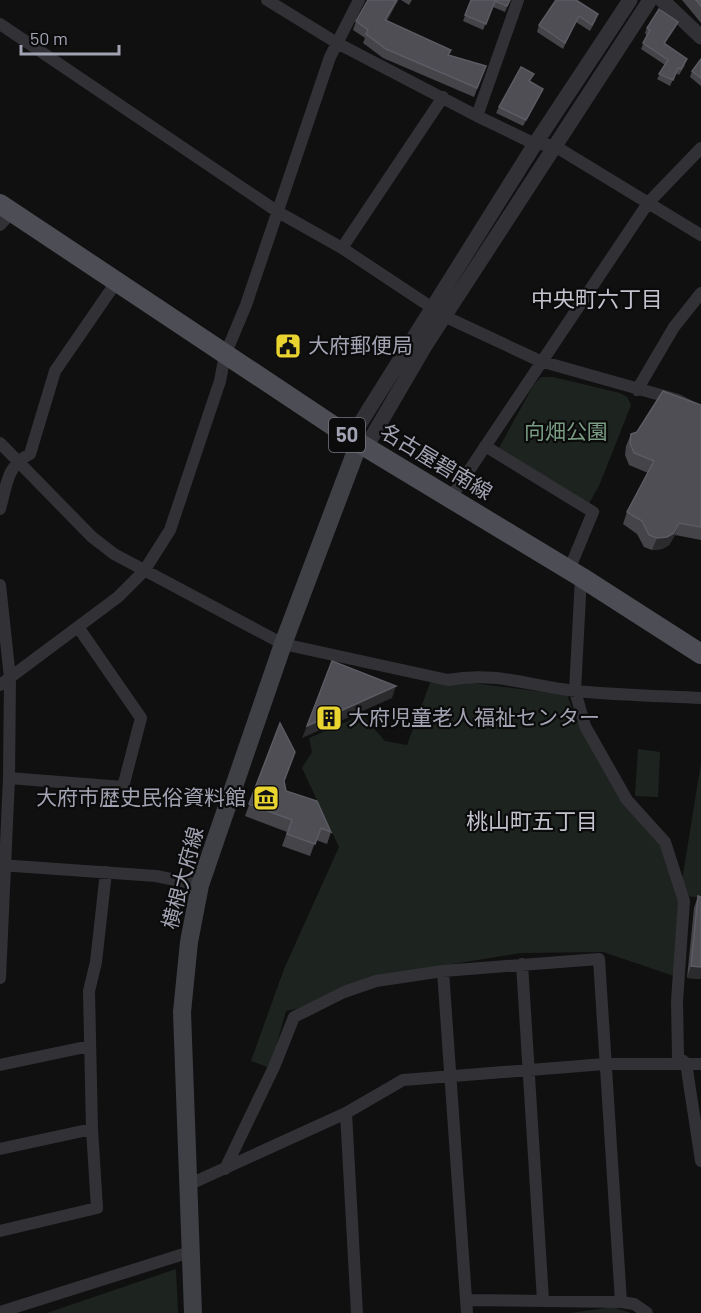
<svg xmlns="http://www.w3.org/2000/svg" width="701" height="1313" viewBox="0 0 701 1313" font-family="Barlow,'Noto Sans JP',sans-serif">
<style>
.green{fill:#1d241f}
.lines{fill:none;stroke-linecap:round;stroke-linejoin:round}
.minor{stroke:#323136;stroke-width:12}
.tertiary{stroke:#323136;stroke-width:15}
.secondary{stroke:#3f4046;stroke-width:18}
.primary{stroke:#4d4d55;stroke-width:20}
.wall{fill:#444449}
.shaded-wall{fill:#2b2b2e}
.building{fill:#4e4e54;stroke:#5b5c63;stroke-width:1.5}
.labels{text-anchor:middle;stroke-width:4.5;stroke-linejoin:round;paint-order:stroke}
.shield{fill:#0b0b0c;stroke:#757580;stroke-width:1.5}
.shield-label{font-size:20px;font-weight:bold;fill:#a2a3b2}
.poi-label{font-size:21px;fill:#a2a3b2;stroke:#0b0b0c;text-anchor:start}
.park-label{font-size:21px;fill:#799c83;stroke:#0b0b0c}
.street-label{font-size:21px;fill:#a2a3b2;stroke:#0b0b0c}
.neighbourhood-label{font-size:22px;fill:#c3c3ce;stroke:#0b0b0c}
</style>
<rect width="100%" height="100%" fill="#101011"/>
<!-- green -->
<path class="green" d="M541,377H553L620,393L627,397L631,405L599,486L588,505L499,448L533,386Z
M432,678L567,695L580,728L662,843L680,901L674,976L603,952L521,953L366,978L310,1006L286,1011L270,1068L251,1061L284,969L339,847L302,768L312,752L309,738L362,715L385,741L407,745Z
M638,749L660,752L658,797L635,796Z
M701,763V898L687,896L681,887Z
M176,1269L178,1313H47Z
M613,1307L631,1313H570Z"/>
<g class="lines">
<!-- minor -->
<path class="minor" d="M267,0L337,43L477,116L535,144L553,145L701,235
M0,24L278,212L342,248L443,97
M477,116L518,0
M0,225L12,212
M342,248L446,317L540,361L678,400L701,412
M637,390L674,327L701,293
M0,443L92,537L114,554L283,644L448,680C495,671 530,686 576,691C617,695 660,696 701,698
M485,446L593,512L569,570
M450,499L648,203L701,148
M0,509C7,485 6,466 30,454L55,371L117,281
M581,577L575,691L585,726L627,800L665,842L684,901L677,1001L678,1057L686,1063L701,1161
M0,585L10,678L9,778L0,978
M0,685L118,597L144,571L170,530L220,381L225,355L246,305L330,57L359,0
M9,778L123,787L141,718L78,627
M0,865L156,876L200,885
M522,964L543,1300
M443,971L467,1313
M0,1065L90,1046
M346,1113L357,1313
M0,1149L92,1129
M225,1169L274,1067L294,1017L344,992L376,981L443,971L599,959L621,1302
M188,1185L346,1113L403,1080L605,1064H701
M0,1231L97,1208L92,1129L89,991L96,962L106,872
M467,1300L621,1302L634,1304L647,1313
M0,1312L190,1252"/>
<!-- tertiary -->
<path class="tertiary" d="M662,0L701,37
M351,438L535,144L630,0
M366,447L425,346L650,0"/>
<!-- secondary -->
<path class="secondary" d="M193,1313L182,1012L189,942L200,885L283,644L359,443"/>
<!-- primary -->
<path class="primary" d="M0,204L359,443L581,577L701,654"/>
</g>
<!-- wall -->
<path class="wall" d="M368,0H398L387,21L449,55L486,66L474,97L383,58L363,43L365,38L353,30L356,21Z
M401,0H412L409,5Z
M471,0H510L505,12L493,7L483,30L463,21Z
M576,0L596,20L590,31L576,22L563,49L537,32L539,25Z
M682,0H701V23Z
M678,22L676,27L665,43L685,65L679,75L676,73L670,86L657,79L665,65L641,49L647,36L645,33L647,28Z
M701,59V86L690,77L692,71Z
M530,82L543,89L540,95L523,126L496,113L499,107Z
M701,405V540L675,535L669,545L662,549L652,550L644,547L637,534L623,524L627,512L648,473L629,465L625,455L626,446L631,434Z
M280,723L284,781L286,791L331,832L327,844L316,840L310,856L282,846L287,832L245,816Z
M698,896L701,897V979L687,978L694,908Z"/>
<!-- shaded-wall -->
<path class="shaded-wall" d="M397,0H398L382,29L385,20Z
M678,22L676,27L662,48L664,43Z
M679,523L675,535L669,545L662,549L652,550L657,538Z
M396,686L392,698L302,738L307,726Z
M691,966L701,967V979L687,978Z"/>
<!-- building -->
<path class="building" d="M368,0H397L385,20L451,50L448,55L486,66L477,88L386,49L366,34L368,30L356,21Z
M471,0H510L507,6L495,1L486,24L465,15Z
M556,0H576L598,14L592,25L579,16L565,43L539,25Z
M696,0H701V6Z
M659,9L678,22L664,43L687,59L681,69L678,68L673,80L659,74L668,60L643,43L650,30L647,28Z
M701,59V78L692,71Z
M521,67L534,74L529,81L543,89L526,120L499,107Z
M663,391L701,405V527L679,523L674,533L667,537L657,538L649,535L642,521L627,512L654,461L634,453L630,443L631,434L637,432Z
M332,661L396,686L307,726Z
M280,723L295,752L284,781L286,791L317,801L331,832L321,828L315,844L287,834L292,820L249,804Z
M698,896L701,897V967L691,966Z"/>
<!-- icons -->
<defs>
<symbol id="civic-square" viewBox="-11 -11 22 22"><rect x="-9" y="-9" width="18" height="18" rx="4" fill="#e9d430" stroke="#0b0b0c"/><path d="M-.6-6.5H3V-4.5H.6V-3L4-1V1h2V6H-6V1h2V-1L-.6-3ZM-1.2 2.5V6h2.4V2.5Z" fill="#111"/></symbol>
<symbol id="building-square" viewBox="-11 -11 22 22"><rect x="-9" y="-9" width="18" height="18" rx="4" fill="#e9d430" stroke="#0b0b0c"/><path d="M-4-6H4V6H1V3H-1V6H-4ZM-2.5-4.3h1.7v1.8h-1.7ZM.8-4.3h1.7v1.8H.8ZM-2.5-1h1.7V.8h-1.7ZM.8-1h1.7V.8H.8Z" fill="#111"/></symbol>
<symbol id="museum-square" viewBox="-11 -11 22 22"><rect x="-9" y="-9" width="18" height="18" rx="4" fill="#e9d430" stroke="#0b0b0c"/><path d="M0-6L6-3V-2H-6V-3ZM-5-1h2V3h-2ZM-1-1h2V3h-2ZM3-1h2V3H3ZM-6 4H6V6H-6Z" fill="#111"/></symbol>
</defs>
<g fill-rule="evenodd">
<use href="#civic-square" x="273" y="331" width="30" height="30"/>
<use href="#building-square" x="314" y="703" width="30" height="30"/>
<use href="#museum-square" x="251" y="783" width="30" height="30"/>
</g>
<g class="labels">
<!-- shield labels -->
<rect class="shield" x="329" y="418" width="36" height="34" rx="4.5"/>
<g class="shield-label">
<text x="347" y="442">50</text>
</g>
<!-- poi labels -->
<g class="poi-label">
<text x="308" y="353">大府郵便局</text>
<text x="348" y="725">大府児童老人福祉センター</text>
<text x="246" y="805" text-anchor="end">大府市歴史民俗資料館</text>
</g>
<!-- park labels -->
<g class="park-label">
<text x="566" y="439">向畑公園</text>
</g>
<!-- street labels -->
<g class="street-label">
<text transform="translate(436 462) rotate(31)" y="7">名古屋碧南線</text>
<text transform="translate(183 878) rotate(-75)" y="7">横根大府線</text>
</g>
<!-- neighbourhood labels -->
<g class="neighbourhood-label">
<text x="597" y="307">中央町六丁目</text>
<text x="532" y="829">桃山町五丁目</text>
</g>
</g>
<!-- scale -->
<path d="M21 45v9h98v-9" fill="none" stroke="#a2a3b2" stroke-width="3"/>
<text x="30" y="45" font-size="18" fill="#a2a3b2" stroke="#0b0b0c" stroke-width="4.5" paint-order="stroke">50 m</text>
</svg>
